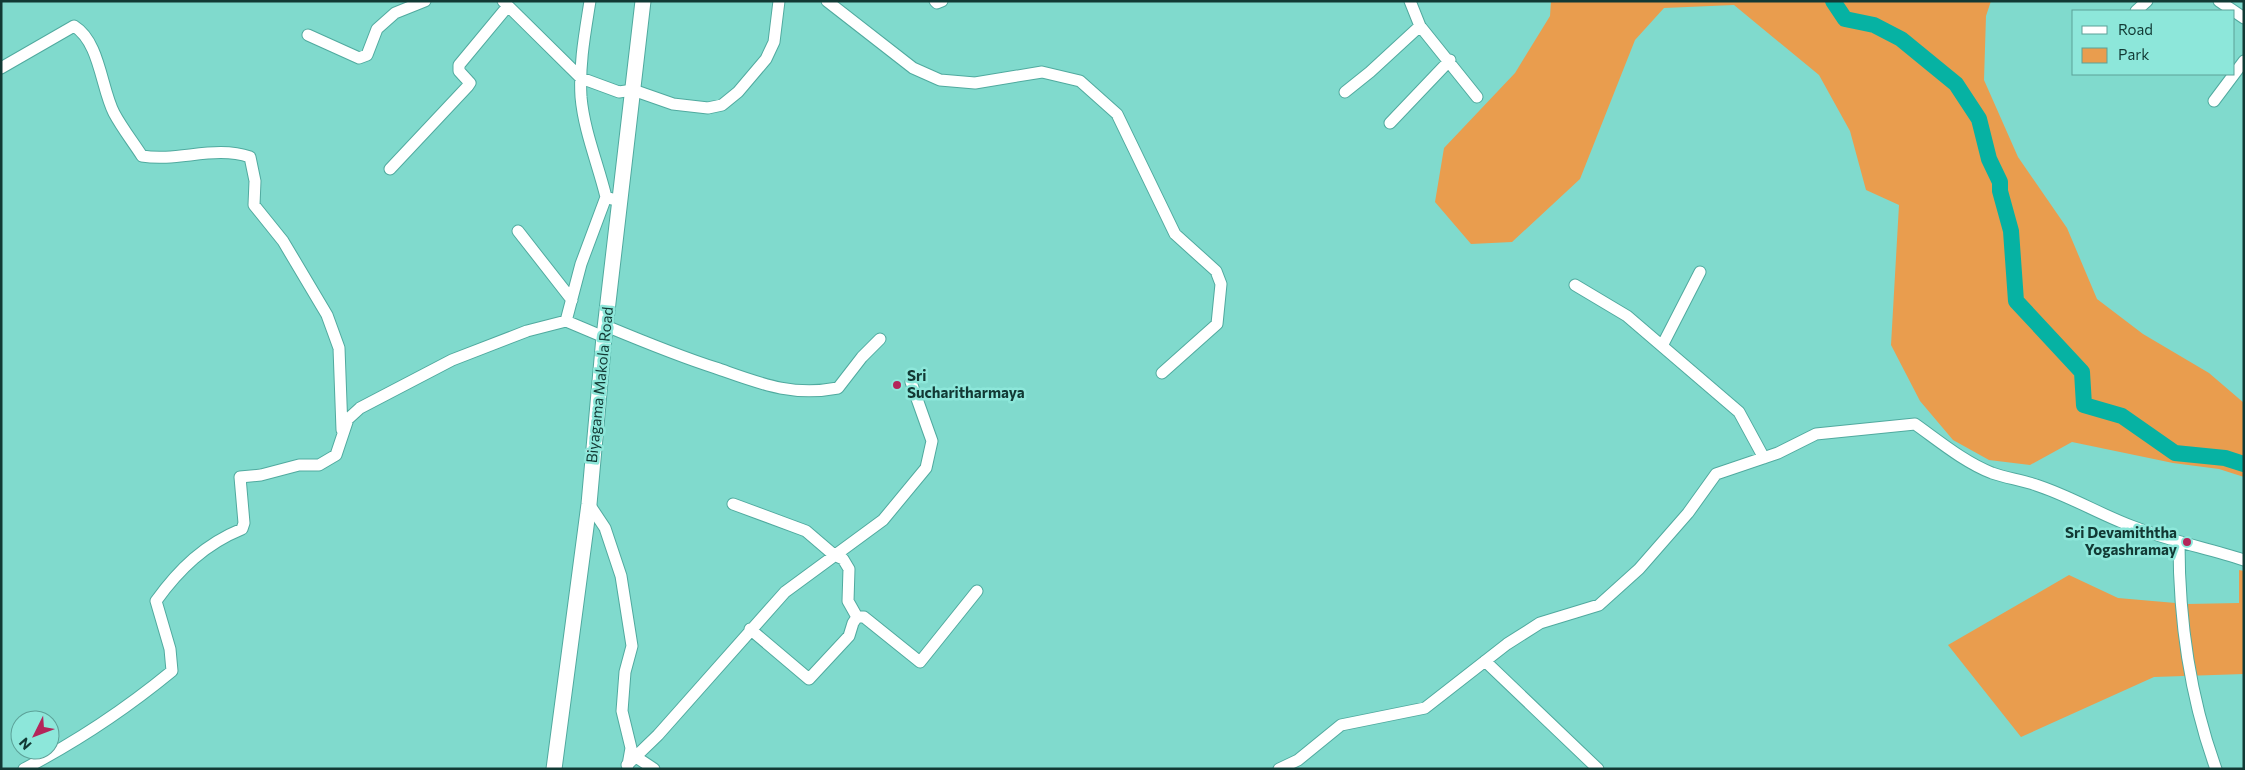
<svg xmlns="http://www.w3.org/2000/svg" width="2245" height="770" viewBox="0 0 2245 770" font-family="Commissioner,sans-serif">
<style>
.green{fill:#e99d4e}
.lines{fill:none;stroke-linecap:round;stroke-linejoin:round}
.river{stroke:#06b2a3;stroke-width:16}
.minor-casing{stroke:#50aa9f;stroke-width:13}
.major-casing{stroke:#50aa9f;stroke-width:17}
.minor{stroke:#fff;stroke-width:11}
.major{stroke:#fff;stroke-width:15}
.poi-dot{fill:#b4255a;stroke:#8de7da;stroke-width:2}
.labels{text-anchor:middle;stroke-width:5;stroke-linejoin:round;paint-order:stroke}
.poi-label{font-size:15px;font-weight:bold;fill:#123934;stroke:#8de7da;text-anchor:start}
.street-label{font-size:15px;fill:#123934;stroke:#8de7da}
</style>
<rect width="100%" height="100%" fill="#80dacd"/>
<!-- green -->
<path class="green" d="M1551,1H1991L1986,16L1984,80L2018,157L2067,228L2097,299L2143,334L2209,373L2244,403V477L2219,469L2173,463L2072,442L2030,465L1989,460L1953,440L1920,401L1891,345L1899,205L1866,190L1850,131L1819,75L1734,5L1664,8L1635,40L1580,179L1512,242L1471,244L1435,202L1444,148L1515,73L1550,16Z
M2239,570L2244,571V674L2154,677L2021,737L1948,645L2069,575L2118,598L2187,604L2239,603Z"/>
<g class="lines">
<!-- river -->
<path class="river" d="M1833,1L1845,19L1874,25L1901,39L1956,84L1979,119L1989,159L2000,182V191L2011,231L2016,301L2082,372L2084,405L2122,416L2175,453L2225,458L2244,464"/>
<defs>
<path id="minor" d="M503,1L581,78L619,92L633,90L673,104L708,108L722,105L738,92L766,59L774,42L779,1
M590,1C585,33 579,64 581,97C584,131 598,164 606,197
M827,1L913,68L940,80L975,83L1042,72L1080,81L1117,114L1175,234L1216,271L1221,284L1217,324L1162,373
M935,1L937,3L942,1
M1410,1L1420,26L1477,97
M2219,1L2244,18
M2136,11L2147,1
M308,35L359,58L367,55L377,29L395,13L425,1
M1,68L74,26C100,42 101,88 114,113C122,128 133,142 142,156C178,162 215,145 250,157L255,181L254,205L283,241L327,315L339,348L342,430
M1345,92L1370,72L1420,26
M2214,101L2244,61
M1390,123L1450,60
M390,169L468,86L470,83L459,71V65L508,6
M518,231L572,300
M1575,285L1627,316L1739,412L1764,458
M566,321L581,264L606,197L612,199
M606,326C642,341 678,356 716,368C759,383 791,397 838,388L862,357L880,339
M1662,346L1700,272
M589,504L605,528L621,576L632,646L625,672L622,711L631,748L628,765
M733,504L806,531L834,555L843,559L849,569L848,601L857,617
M2179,543C2179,619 2190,697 2216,769
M750,629L809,679L849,636L853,623L857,617H864L920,662L977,591
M1485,661L1598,769
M636,757L654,769
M627,765L658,735L785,592L883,520L926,468L932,441L911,382
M24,769C76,742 127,708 172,671L170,649L156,601C179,569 205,544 242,529L244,523L240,477L261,475L299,465H319L336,455L348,419L360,408L452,360L527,331L566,321L604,337
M1279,769L1298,760L1341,725L1425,708L1507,644L1540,623L1599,605L1639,569L1688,513L1716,474L1778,453L1816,434L1915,424C1939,441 1964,462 1992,473C2006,478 2022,480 2036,485C2070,496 2101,515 2134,527C2170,541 2207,548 2244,560"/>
<path id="major" d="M554,769L589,504L604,337L643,1"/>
</defs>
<!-- minor casing -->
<use href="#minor" class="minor-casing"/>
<!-- major casing -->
<use href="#major" class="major-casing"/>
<!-- minor -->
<use href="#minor" class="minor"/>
<!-- major -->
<use href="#major" class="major"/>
</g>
<!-- markers -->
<g class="poi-dot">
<circle cx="897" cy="385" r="5"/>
<circle cx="2187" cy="542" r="5"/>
</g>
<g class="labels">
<!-- poi labels -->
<g class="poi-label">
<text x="907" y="381">Sri<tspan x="907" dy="17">Sucharitharmaya</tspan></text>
<text x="2177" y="538" text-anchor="end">Sri Devamiththa<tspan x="2177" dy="17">Yogashramay</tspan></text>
</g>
<!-- street labels -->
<g class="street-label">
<text transform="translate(600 385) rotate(-84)" y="5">Biyagama Makola Road</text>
</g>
</g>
<!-- border -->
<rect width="2245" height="770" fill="none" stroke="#123934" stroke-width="5"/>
<!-- legend -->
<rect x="2072" y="10" width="162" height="65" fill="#8de7da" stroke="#5ca198"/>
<rect x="2082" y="26" width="25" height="8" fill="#ffffff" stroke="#5ca198"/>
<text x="2118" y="35" font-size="15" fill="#123934">Road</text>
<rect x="2082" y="48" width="25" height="15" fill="#e99d4e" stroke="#5ca198"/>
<text x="2118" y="60" font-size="15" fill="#123934">Park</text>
<!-- north arrow -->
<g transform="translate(35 735) rotate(228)"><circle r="24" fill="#8de7da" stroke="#5ca198"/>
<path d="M0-4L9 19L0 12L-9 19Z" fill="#b4255a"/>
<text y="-8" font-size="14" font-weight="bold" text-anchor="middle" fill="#123934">N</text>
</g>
</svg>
